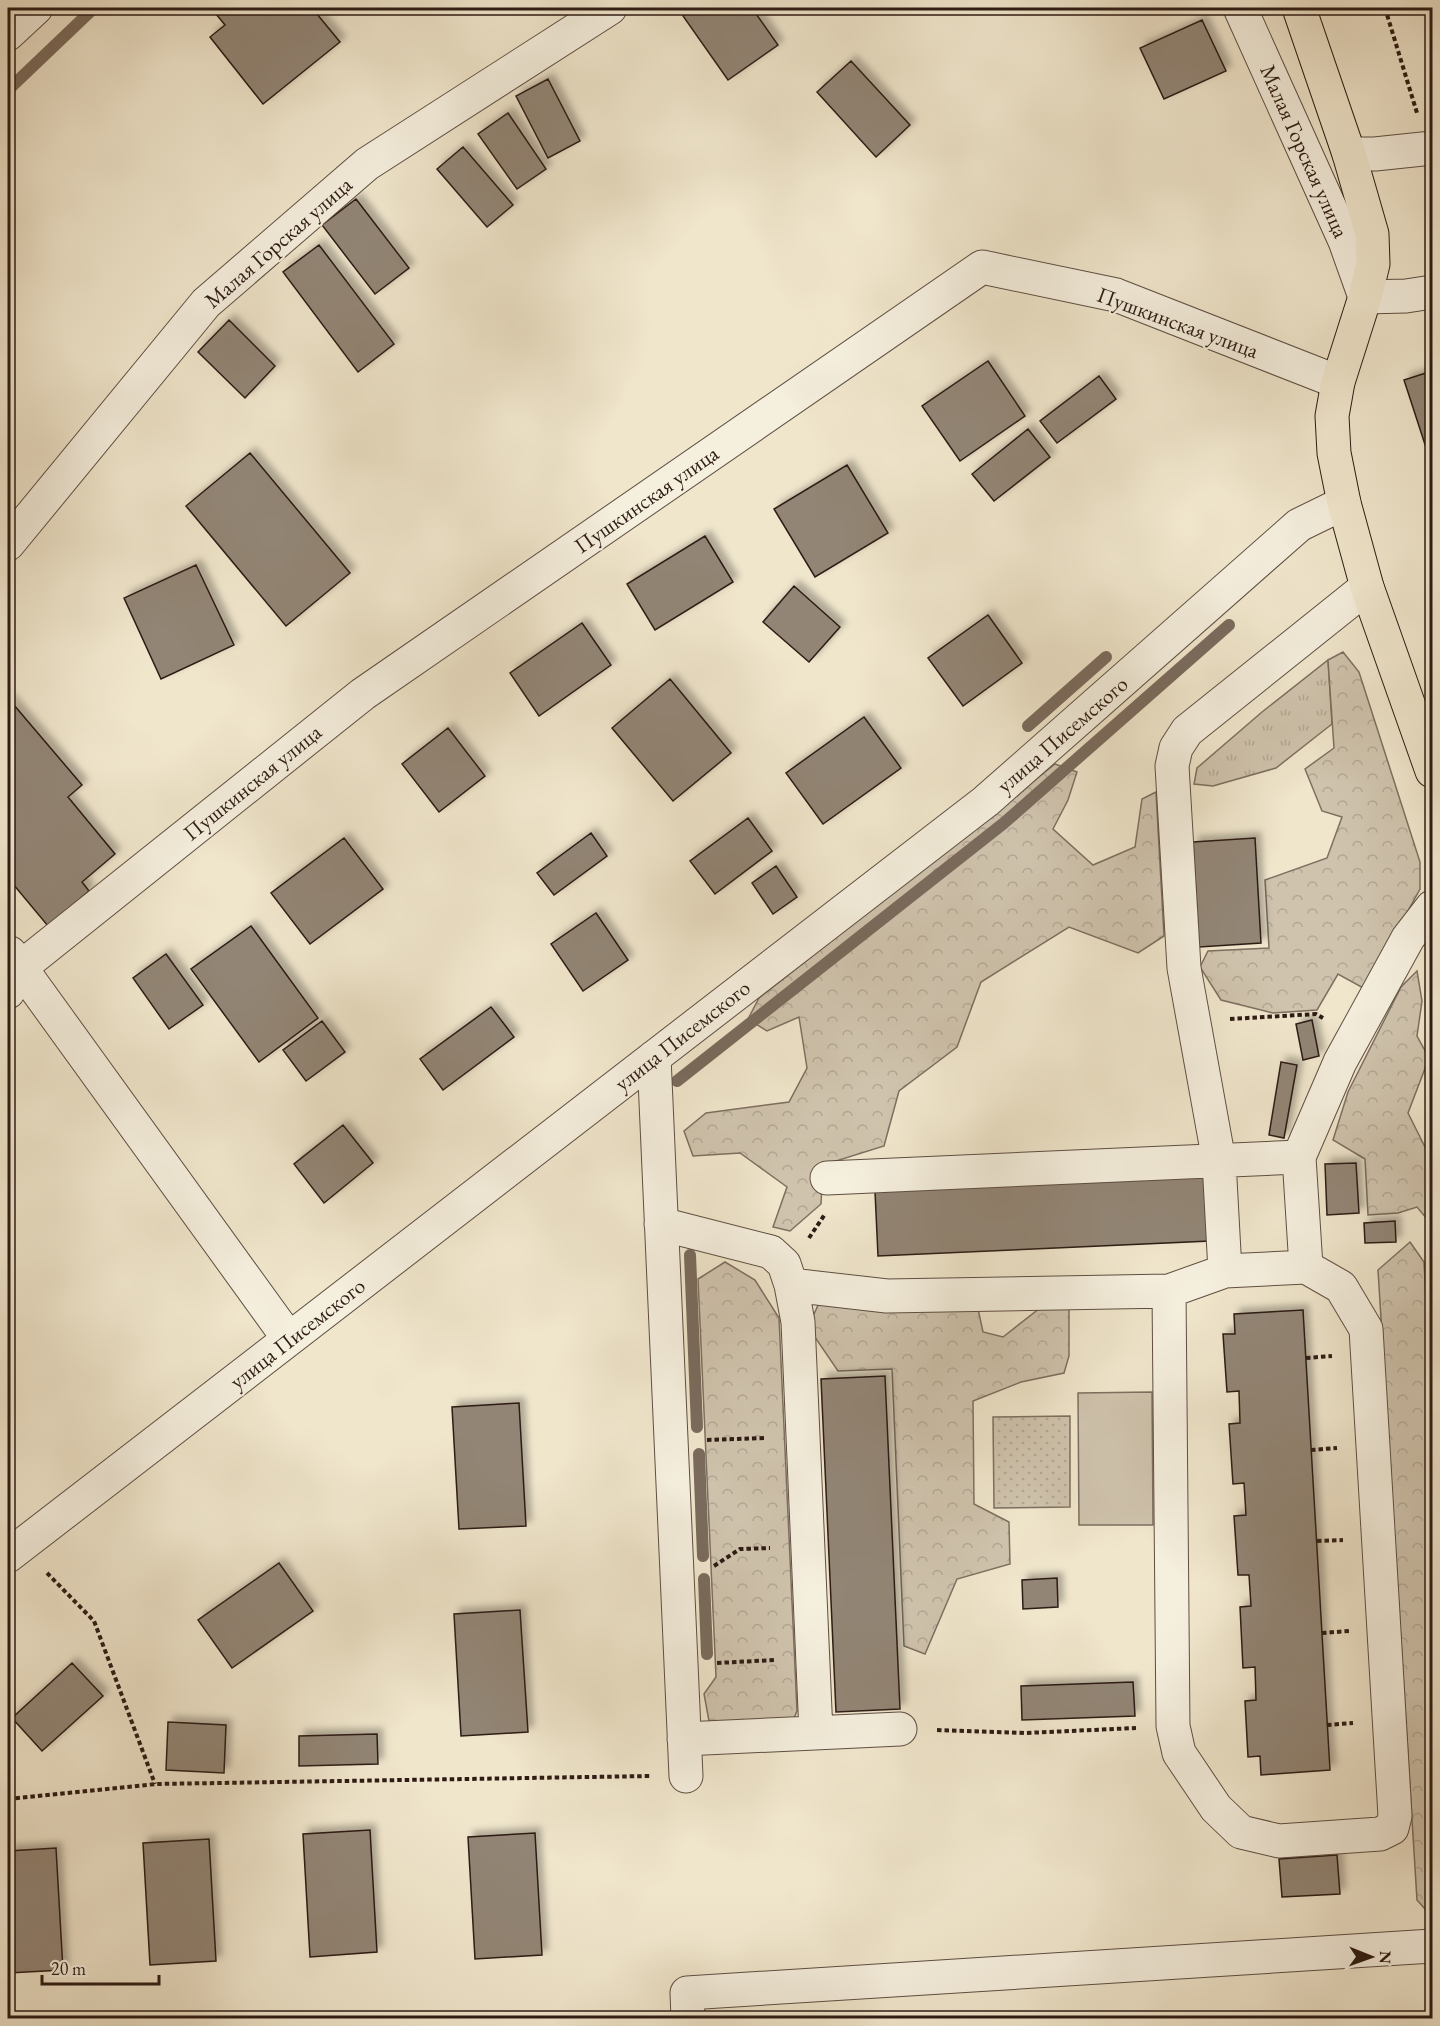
<svg xmlns="http://www.w3.org/2000/svg" width="1440" height="2026" viewBox="0 0 1440 2026" font-family="'EB Garamond',serif">
<style>
.grass{fill:url(#grass-tufts);stroke:#7e6f60;stroke-width:1.5}
.forest{fill:url(#forest-crowns);stroke:#7e6f60;stroke-width:1.5}
.park{fill:url(#park-dots);stroke:#7e6f60;stroke-width:1.5}
.pitch{fill:#cfc3ad;stroke:#7e6f60;stroke-width:1.5}
.lines{fill:none;stroke-linecap:round;stroke-linejoin:round}
.stream{stroke:#7a6b5d;stroke-width:12}
.building{fill:#928574;stroke:#2d1b14;stroke-width:1.5;filter:url(#shadow)}
.minor-casing{stroke:#5e4e42;stroke-width:35}
.major-casing{stroke:#2d1b14;stroke-width:35}
.path{stroke:#2d1b14;stroke-width:4;stroke-dasharray:4.5 3;stroke-linecap:butt}
.minor{stroke:#f5efde;stroke-width:33}
.major{stroke:#f0e6cc;stroke-width:33}
.labels{text-anchor:middle;stroke-width:4.5;stroke-linejoin:round;paint-order:stroke}
.street-label{font-size:22px;fill:#2d1b14;stroke:#f5efde}
</style>
<defs>
<pattern id="grass-tufts" width="24" height="20" patternUnits="userSpaceOnUse" patternTransform="scale(1.5)"><rect width="24" height="20" fill="#cfc3ad"/><path d="M3 7l-1-3M5 7V3M7 7l1-3M15 17l-1-3M17 17v-4M19 17l1-3" fill="none" stroke="#b2a794"/></pattern>
<pattern id="forest-crowns" width="20" height="18" patternUnits="userSpaceOnUse" patternTransform="scale(1.5)"><rect width="20" height="18" fill="#cfc3ad"/><path d="M2 6a3 3 0 1 1 6 0M12 15a3 3 0 1 1 6 0" fill="none" stroke="#b2a794"/></pattern>
<pattern id="park-dots" width="8" height="8" patternUnits="userSpaceOnUse" patternTransform="scale(1.5)"><rect width="8" height="8" fill="#cfc3ad"/><path d="M2 2h.1M6 6h.1" fill="none" stroke="#b2a794" stroke-width="1.8" stroke-linecap="round"/></pattern>
<filter id="shadow"><feDropShadow dx="5.5" dy="-5.5" stdDeviation="3" flood-color="#0004"/></filter>
</defs>
<rect width="100%" height="100%" fill="#f0e6cc"/>
<filter id="stains"><feTurbulence type="fractalNoise" baseFrequency=".00333" numOctaves="4"/><feColorMatrix values="0 0 0 0 .2 0 0 0 0 .09 0 0 0 0 .02 0 0 0 .5 -.17"/></filter>
<radialGradient id="worn" r=".72"><stop offset=".6" stop-color="#630" stop-opacity="0"/><stop offset="1" stop-color="#630" stop-opacity=".3"/></radialGradient>
<!-- grass -->
<path class="grass" d="M1328,660L1332,724L1276,768L1213,786L1194,784L1197,768L1262,712Z"/>
<!-- forest -->
<path class="forest" d="M1343,652L1359,672L1420,862V889L1365,989L1338,974L1317,1010L1273,1013L1221,1000L1200,967L1208,951L1269,948L1265,880L1327,858L1342,817L1322,811L1305,769L1334,748L1328,660Z
M1055,764L1077,772L1068,800L1053,829L1093,865L1135,847L1142,799L1156,792L1164,936L1138,953L1069,927L981,982L957,1047L899,1091L884,1146L823,1165L821,1204L790,1231L773,1227L787,1187L740,1153L693,1156L684,1131L706,1113L789,1102L807,1068L799,1017L767,1031L748,1019L759,998Z
M1417,971L1422,1001L1417,1036L1429,1058L1408,1113L1425,1147L1432,1146V1225L1417,1207L1398,1213L1368,1215L1365,1159L1333,1140L1348,1092L1401,987Z
M1410,1242L1424,1262L1432,1408V1917L1417,1900L1378,1270Z
M725,1262L755,1280L779,1318L797,1711L791,1725L709,1721L704,1694L716,1677L698,1279Z
M820,1301L977,1304L983,1332L1003,1337L1049,1301L1069,1305V1356L1064,1373L1021,1382L973,1401L974,1504L1009,1522L1010,1564L957,1579L925,1654L904,1646L892,1369L838,1371L808,1327Z"/>
<!-- park -->
<path class="park" d="M1070,1416V1507L994,1508L993,1417Z"/>
<!-- pitch -->
<path class="pitch" d="M1152,1392L1153,1525H1079L1078,1393Z"/>
<g class="lines">
<!-- stream -->
<path class="stream" d="M8,90L94,8
M1028,726L1106,657
M677,1081L1004,823L1229,625
M690,1255L697,1427
M699,1454L703,1556
M704,1579L707,1654"/>
</g>
<!-- building -->
<path class="building" d="M211,8H312L340,42L263,104L210,37L225,25Z
M694,8H752L778,45L728,80L683,16Z
M1202,20L1226,71L1164,99L1140,48Z
M851,61L910,125L876,157L817,92Z
M548,79L580,141L548,158L516,96Z
M508,113L546,169L517,189L478,134Z
M463,147L513,205L487,227L437,169Z
M356,199L409,268L375,294L322,225Z
M319,245L394,344L358,372L283,272Z
M229,320L275,366L245,398L198,352Z
M988,361L1025,416L960,461L922,406Z
M1432,371V466L1404,380Z
M1099,376L1116,399L1057,443L1040,421Z
M1028,429L1050,457L994,501L972,474Z
M250,453L350,573L286,626L186,506Z
M847,465L888,533L815,577L774,509Z
M705,536L733,582L655,630L627,584Z
M196,565L234,645L161,679L124,598Z
M794,586L840,627L809,662L763,622Z
M988,615L1022,663L963,706L928,658Z
M582,623L611,665L539,716L510,673Z
M670,679L731,753L673,801L612,728Z
M8,698L82,785L68,797L115,854L82,882L89,891L48,926L8,878Z
M864,717L901,768L823,824L786,773Z
M448,728L485,776L439,812L402,764Z
M748,818L772,851L715,894L690,861Z
M591,833L607,856L554,895L537,873Z
M344,838L383,889L310,944L271,893Z
M1255,838L1261,943L1199,947L1193,842Z
M776,866L797,897L773,914L752,883Z
M596,913L628,960L583,991L551,944Z
M251,926L318,1018L259,1062L191,969Z
M166,954L203,1005L169,1029L133,978Z
M491,1007L514,1037L443,1090L420,1059Z
M1312,1020L1319,1056L1303,1060L1296,1024Z
M322,1021L345,1052L306,1081L283,1050Z
M1281,1062L1297,1065L1284,1138L1269,1135Z
M343,1125L373,1163L324,1203L294,1164Z
M1356,1163L1359,1213L1327,1215L1325,1164Z
M1207,1176L1210,1241L878,1256L875,1191Z
M1395,1221L1396,1242L1365,1243L1364,1223Z
M1303,1310L1330,1770L1261,1775L1260,1756L1248,1757L1245,1701L1256,1700L1255,1667L1243,1668L1240,1607L1251,1606L1249,1575H1238L1234,1516L1246,1515L1244,1483L1233,1484L1229,1424L1240,1423L1239,1391L1227,1392L1223,1334H1235L1234,1314Z
M885,1376L900,1709L836,1712L821,1379Z
M519,1403L526,1526L459,1529L452,1407Z
M279,1563L313,1611L232,1668L198,1620Z
M1057,1578L1058,1607L1023,1609L1022,1580Z
M520,1610L528,1732L461,1736L454,1614Z
M72,1663L103,1696L42,1751L12,1718Z
M1133,1682L1135,1716L1022,1720L1021,1686Z
M168,1722L226,1725L224,1773L166,1770Z
M377,1734L378,1764L299,1766V1736Z
M370,1830L377,1952L310,1957L303,1834Z
M535,1833L542,1955L475,1959L468,1837Z
M209,1839L216,1961L150,1965L143,1843Z
M56,1848L63,1970L8,1973V1851Z
M1337,1855L1340,1894L1282,1897L1279,1859Z"/>
<g class="lines">
<defs>
<path id="minor" d="M1240,8L1345,241L1365,297L1406,296L1432,292
M8,34L36,8
M1349,154H1375L1432,148
M8,544L206,303L367,164L610,8
M10,953L289,1339
M8,992L20,968L363,694L982,267L1116,295L1338,382
M654,1057L686,1776
M827,1178L1299,1157
M661,1224L771,1252L784,1264L791,1285L798,1322L816,1733
M1306,1267L1299,1157L1340,1062L1408,938L1432,907
M1225,1271L1219,1161L1184,968L1172,766L1176,748L1187,731L1367,587
M791,1285L887,1296L1169,1291L1225,1271L1306,1267L1341,1287L1366,1329L1395,1816L1392,1828L1380,1834L1279,1841L1241,1832L1216,1808L1179,1753L1173,1726L1169,1291
M8,1556L986,801L1299,525L1344,503
M684,1739L900,1729
M688,2018L687,1993L1432,1946"/>
<path id="major" d="M1299,8L1349,154L1372,234L1373,264L1365,297L1338,382L1332,416L1334,453L1344,503L1367,587L1432,771"/>
</defs>
<!-- minor casing -->
<use href="#minor" class="minor-casing"/>
<!-- major casing -->
<use href="#major" class="major-casing"/>
<!-- path -->
<path class="path" d="M1385,8L1417,113
M1230,1019L1316,1014L1323,1018
M809,1238L825,1214
M1306,1358L1332,1356
M707,1440L766,1438
M1311,1450L1337,1448
M1317,1541L1343,1540
M714,1566L740,1549L770,1548
M47,1573L94,1621L155,1784
M1322,1633L1349,1631
M717,1663L775,1660
M1327,1725L1353,1723
M937,1730L1026,1733L1136,1728
M8,1799L156,1784L651,1776"/>
<!-- minor -->
<use href="#minor" class="minor"/>
<!-- major -->
<use href="#major" class="major"/>
</g>
<g class="labels">
<!-- street labels -->
<g class="street-label">
<text transform="translate(1305 151) rotate(66)" y="8">Малая Горская улица</text>
<text transform="translate(278 242) rotate(-41)" y="8">Малая Горская улица</text>
<text transform="translate(1178 322) rotate(20)" y="8">Пушкинская улица</text>
<text transform="translate(646 499) rotate(-35)" y="8">Пушкинская улица</text>
<text transform="translate(1062 734) rotate(-41)" y="8">улица Писемского</text>
<text transform="translate(252 782) rotate(-39)" y="8">Пушкинская улица</text>
<text transform="translate(682 1035) rotate(-38)" y="8">улица Писемского</text>
<text transform="translate(297 1333) rotate(-38)" y="8">улица Писемского</text>
</g>
</g>
<!-- margin -->
<rect width="1440" height="2026" fill="none" stroke="#f0e6cc" stroke-width="30"/>
<rect x="9" y="9" width="1422" height="2008" fill="none" stroke="#2d1b14" stroke-width="3"/>
<rect x="15" y="15" width="1410" height="1996" fill="none" stroke="#2d1b14" stroke-width="1.5"/>
<!-- north arrow -->
<g transform="translate(1371 1957) rotate(91)" stroke="#f5efde" stroke-width="4.5" paint-order="stroke">
<path d="M0-4.5L10 22L0 15L-10 22Z" fill="#2d1b14"/>
<text y="-9" font-size="16" font-weight="bold" text-anchor="middle" fill="#2d1b14">N</text>
</g>
<!-- scale -->
<path d="M42 1975v9h117v-9" fill="none" stroke="#2d1b14" stroke-width="3"/>
<text x="51" y="1975" font-size="18" fill="#2d1b14" stroke="#f5efde" stroke-width="4.5" paint-order="stroke">20 m</text>
<rect width="100%" height="100%" filter="url(#stains)"/>
<rect width="100%" height="100%" fill="url(#worn)"/>
</svg>
